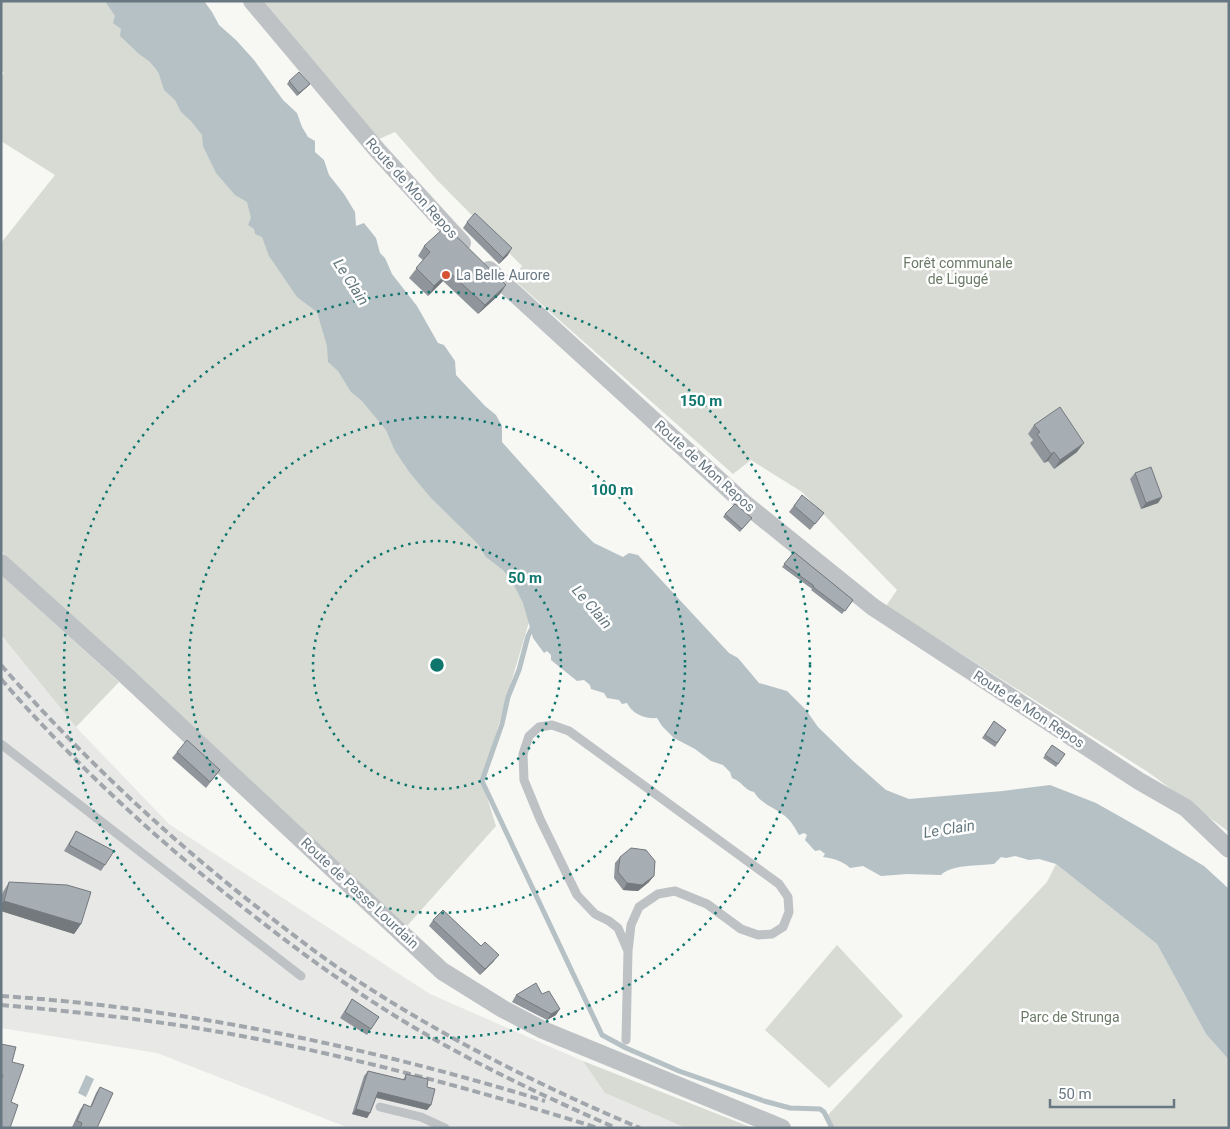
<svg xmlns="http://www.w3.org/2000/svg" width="1230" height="1129" viewBox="0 0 1230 1129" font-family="Roboto,sans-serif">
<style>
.built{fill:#e8e8e7}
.green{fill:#d7dbd4}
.water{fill:#b5c1c5}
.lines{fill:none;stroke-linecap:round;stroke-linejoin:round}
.stream{stroke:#b5c1c5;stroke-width:5}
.lane{stroke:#bec2c5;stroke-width:9}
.street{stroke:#bec2c5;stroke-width:18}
.rail{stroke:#a0a6ab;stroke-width:4;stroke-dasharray:8 4;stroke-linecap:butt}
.wall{fill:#8f959a}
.shaded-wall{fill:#74797d}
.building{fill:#a6adb3;stroke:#74797d}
.ring{fill:none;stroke:#0f766e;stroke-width:2.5;stroke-dasharray:2.5 5}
.poi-dot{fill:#d65335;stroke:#fff;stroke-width:2}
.labels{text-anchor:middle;stroke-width:5;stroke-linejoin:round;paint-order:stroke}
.street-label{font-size:14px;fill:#687883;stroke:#fff}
.park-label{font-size:14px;fill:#6b7a67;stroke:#fff}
.poi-label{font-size:14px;fill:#687883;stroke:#fff;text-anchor:start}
.water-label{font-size:15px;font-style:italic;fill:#64797f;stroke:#fff}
.centre{fill:#0f766e;stroke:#fff;stroke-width:2.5}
.ring-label{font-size:15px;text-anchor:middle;font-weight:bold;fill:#0f766e;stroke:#fff;stroke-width:5;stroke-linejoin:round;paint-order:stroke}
</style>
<rect width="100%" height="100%" fill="#f7f7f4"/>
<!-- built -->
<path class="built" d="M4,639L76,727L169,824L430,994L583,1061L605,1093L686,1128H349L157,1053L1,1028V641Z"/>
<!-- green -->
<path class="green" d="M1,1H122L546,575L529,622L482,781L496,826L407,926L1,551V243L55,175L1,141V77L4,73L1,70Z
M264,1H1229V832L1148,772L886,606L897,590L802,492L751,460L733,474L513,279L522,266L437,180L395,132L379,139Z
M1,575L119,682L76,727L1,635Z
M1056,864L1157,944L1206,1034L1229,1060V1128H832L826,1117L1047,882Z
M837,945L903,1016L829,1088L765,1030Z
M583,1061L753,1128H686L605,1093Z"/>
<!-- water -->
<path class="water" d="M105,1H204L212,12L219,25L236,40L254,60L283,100L297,113L302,127L308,137L315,141V152L324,160L329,175L344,194L355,212L356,226L364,223L376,238L380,253L385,258L392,274L417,306L438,343L444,345L455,361L456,375L485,406L496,415L502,426V442L580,529L594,543L623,557L629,553L638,555L729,653L738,658L759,683L787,691L806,710L818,727L853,761L886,790L909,799L1003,791L1050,785L1096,803L1142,829L1204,866L1229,889V1060L1206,1034L1157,944L1056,864L1039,859L1029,860L1015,856L1006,858L1001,857L994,864C979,866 952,864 941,875L907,874L881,876L863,866L850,868C843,861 832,858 823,857L825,854L820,850L815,851L805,840L807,835L804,833L799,835C795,828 792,822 785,816C775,808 761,804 754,792C744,790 742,781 732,778L730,772L723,765L711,761L695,749L674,738L662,726L657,718C645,719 632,714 627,703L622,704L619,700L607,698L604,693L591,689L590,685L584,680L577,681L551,660V655L547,651L544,653L533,638L523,603L512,581L503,570L486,557L478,544L431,498L410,473L395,451L386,430L362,401L351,392L338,371L328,362L327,346L317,312L297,297L269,256L262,237L255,234L254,229L248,225L251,218L247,202L235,195L216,173L203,146L202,135L191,121L181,112L175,100L164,90L159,74L156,69L149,61L139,54L120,36L121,29L113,23L115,16Z
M86,1075L94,1079L86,1097L78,1093Z"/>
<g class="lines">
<!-- stream -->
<path class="stream" d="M533,626L528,636L519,670L508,697L502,724L482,781L602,1035L626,1048L679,1071L764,1101L790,1108L820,1109L824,1112L832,1128"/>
<!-- lane -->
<path class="lane" d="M1,744L301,976
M626,1040L628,951L631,925L639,907L658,894L675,891L707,904L741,929L758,935L772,934L783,927L789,912L788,897L779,884L569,731L552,725L539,727L529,736L523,754L524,780L540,819L577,895L595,914L609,921L618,928L628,951
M380,1107L421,1117L445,1128"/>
<!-- street -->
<path class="street" d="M252,1L378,151L462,243
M489,270L744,503L873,607L1139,781L1186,808L1229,849
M1,563L122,672L442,971L503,1009L543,1030L782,1128"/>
<!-- rail -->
<path class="rail" d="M1,665C78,753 162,832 253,904C281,925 308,947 337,967C431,1031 535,1084 640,1128
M1,679C77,767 162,845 254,916C305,956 359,995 415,1028C479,1066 548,1098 616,1128
M1,996C185,1008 369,1047 545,1101
M1,1005C78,1012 155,1020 231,1034C355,1057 477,1090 598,1128"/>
</g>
<!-- wall -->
<path class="wall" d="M289,81L310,84L307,87L297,96L287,84Z
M467,222L508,255L499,264L463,228Z
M424,246L500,294L478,314L443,281L428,296L409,278L423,260L418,256Z
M1034,425L1077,452L1054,469L1048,461L1044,463L1030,443L1033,440L1028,434Z
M1135,473L1162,497L1158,503L1141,509L1130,479Z
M802,495L819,519L810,530L789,512Z
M725,514L749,521L740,532L723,517Z
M794,552L853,600L842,614L811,590L812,589L782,567Z
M994,721L1006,730L995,747L982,738Z
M1052,745L1065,754L1056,767L1043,758Z
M177,752L220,770L206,788L172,758Z
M76,831L105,865L101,871L64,851Z
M620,857L649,882L638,891L623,890L614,878L615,863Z
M9,882L81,924L74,934L1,911V897L3,892Z
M433,920L481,946L494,961L480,975L429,926Z
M542,994L556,1015L547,1020L512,1002L516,995Z
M352,999L379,1017L367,1035L340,1018Z
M368,1071L403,1080L406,1074L427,1087L431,1105L427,1110L376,1098L370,1113L367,1118L352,1114L364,1076Z
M100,1087L97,1128H74L72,1127L80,1110L84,1104L90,1107L96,1093Z"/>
<!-- shaded-wall -->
<path class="shaded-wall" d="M310,84L307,87L297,96L299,93Z
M512,248L508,255L499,264L503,258Z
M449,272L443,281L428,296L434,286Z
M506,285L500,294L478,314L485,305Z
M1084,443L1077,452L1054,469L1060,460Z
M1054,452L1048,461L1044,463L1051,454Z
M1162,497L1158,503L1141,509L1146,503Z
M654,876L649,882L638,891L623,890L627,883Z
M4,901L81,924L74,934L1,911V904Z
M499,955L494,961L480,975L485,969Z
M560,1009L556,1015L547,1020L551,1014Z
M378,1092L431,1105L427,1110L375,1097Z
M356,1109L370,1113L367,1118L352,1114Z"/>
<!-- building -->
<path class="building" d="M299,72L310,84L299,93L289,81Z
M475,213L512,248L503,258L467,222Z
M446,226L506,285L485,305L449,272L434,286L416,268L430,252L424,246Z
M1060,407L1084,443L1060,460L1054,452L1051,454L1037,434L1040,432L1034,425Z
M1151,467L1162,497L1146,503L1135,473Z
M802,495L824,513L815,524L794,506Z
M735,504L752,518L742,529L725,514Z
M794,552L853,600L845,611L813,587L814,586L784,564Z
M994,721L1006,730L997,743L985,735Z
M187,740L220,770L210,782L177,752Z
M1052,745L1065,754L1058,764L1045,755Z
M76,831L114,851L105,865L69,845Z
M631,848L646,850L655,861L654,876L642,885L627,883L618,872L620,857Z
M9,882L67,885L91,892L81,924L4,901Z
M443,910L481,946L485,942L499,955L485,969L433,920Z
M536,983L542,994L549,991L560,1009L551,1014L516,995Z
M352,999L379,1017L371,1029L345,1012Z
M1,1044L16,1047L12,1062L24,1065L11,1102L18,1105L10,1128H1V1080L3,1075L1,1074Z
M368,1071L405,1080L406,1074L428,1079L427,1087L435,1089L431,1105L378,1092L370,1113L356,1109Z
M100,1087L113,1093L97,1128H80L82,1123L77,1121L84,1104L91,1107Z"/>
<!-- distance rings -->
<g class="ring">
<circle cx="437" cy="665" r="124"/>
<circle cx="437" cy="665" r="248"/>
<circle cx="437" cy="665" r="373"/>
</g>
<!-- markers -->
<circle class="poi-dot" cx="446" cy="275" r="5"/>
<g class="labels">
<!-- street labels -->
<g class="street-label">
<text transform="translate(412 188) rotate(48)" y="5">Route de Mon Repos</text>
<text transform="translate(705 466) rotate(42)" y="5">Route de Mon Repos</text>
<text transform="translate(1029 709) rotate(33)" y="5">Route de Mon Repos</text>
<text transform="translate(360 893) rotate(43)" y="5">Route de Passe Lourdain</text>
</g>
<!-- park labels -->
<g class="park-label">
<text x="958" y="268">Forêt communale<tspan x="958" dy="16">de Ligugé</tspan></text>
<text x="1070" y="1022">Parc de Strunga</text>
</g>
<!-- poi labels -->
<g class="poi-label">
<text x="456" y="280">La Belle Aurore</text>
</g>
<!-- water labels -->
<g class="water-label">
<text transform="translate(351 282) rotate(57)" y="5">Le Clain</text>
<text transform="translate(592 607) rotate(49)" y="5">Le Clain</text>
<text transform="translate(949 829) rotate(-9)" y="5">Le Clain</text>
</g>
</g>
<circle cx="437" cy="665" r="8" class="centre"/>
<g class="ring-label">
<text x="701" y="406">150 m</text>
<text x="612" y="495">100 m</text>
<text x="525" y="583">50 m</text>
</g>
<!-- border -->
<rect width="1230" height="1129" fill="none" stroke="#687883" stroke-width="5"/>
<!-- scale -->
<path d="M1050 1099v8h124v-8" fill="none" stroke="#687883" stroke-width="2.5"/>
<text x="1058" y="1099" font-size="15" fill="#687883" stroke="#ffffff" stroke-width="4" paint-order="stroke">50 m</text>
</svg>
